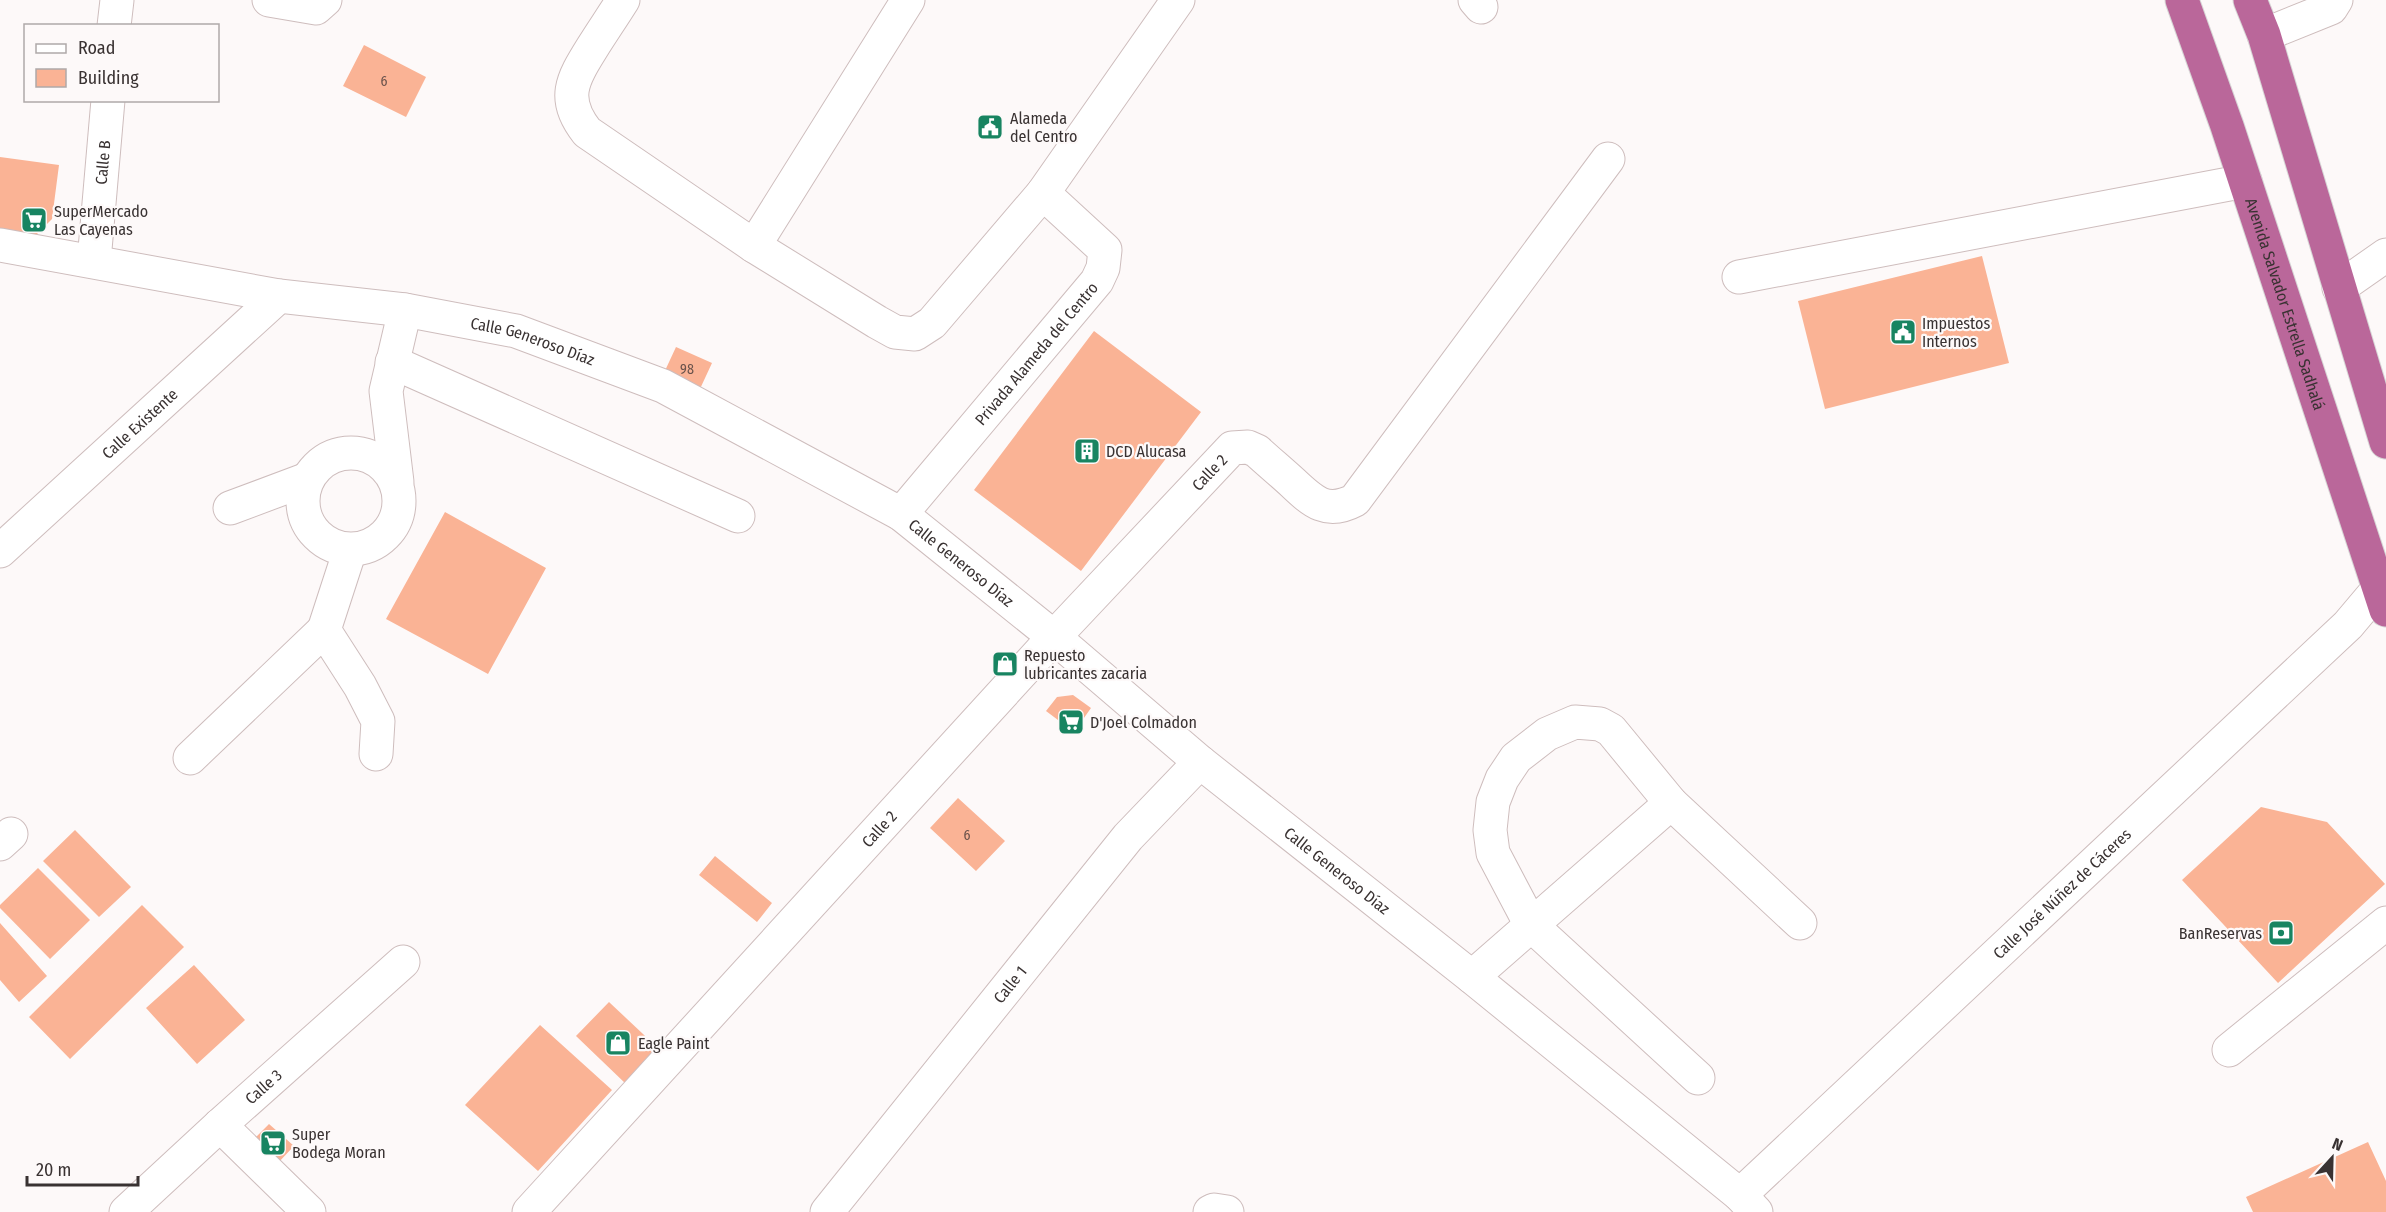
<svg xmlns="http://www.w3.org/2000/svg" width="2386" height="1212" viewBox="0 0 2386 1212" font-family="'Fira Sans Condensed',sans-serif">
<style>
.building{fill:#fab395}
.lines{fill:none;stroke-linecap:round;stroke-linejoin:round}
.minor-casing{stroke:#cebdbd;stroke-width:35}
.highway-casing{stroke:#d7d6d6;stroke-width:35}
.minor{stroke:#fff;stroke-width:33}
.highway{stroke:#ba679a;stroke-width:33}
.labels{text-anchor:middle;stroke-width:4.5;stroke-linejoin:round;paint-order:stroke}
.number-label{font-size:14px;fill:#69524b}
.poi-label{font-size:16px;fill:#393232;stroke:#fdf9f9;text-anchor:start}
.street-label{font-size:16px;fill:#393232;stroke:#fdf9f9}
</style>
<rect width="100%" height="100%" fill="#fdf9f9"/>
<!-- building -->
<path class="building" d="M364,45L426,77L406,117L343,86Z
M0,157L59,165L52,219L35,236L0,231Z
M1982,256L2009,363L1825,409L1798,301Z
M1094,331L1201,412L1081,571L974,490Z
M676,347L712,363L699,391L663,375Z
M445,512L546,568L488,674L386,619Z
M1073,695L1091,708L1074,732L1046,711L1057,697Z
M958,798L1005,841L976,871L930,828Z
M2261,807L2327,822L2385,884L2278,983L2182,880Z
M75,830L131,887L99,917L43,861Z
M715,856L772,903L757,922L699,875Z
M38,868L90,920L50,959L0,908V905Z
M142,905L184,947L70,1059L29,1017Z
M0,923L47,976L19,1002L0,980Z
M194,965L245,1020L197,1064L146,1008Z
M609,1002L660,1050L626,1084L576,1036Z
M540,1025L612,1090L538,1171L465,1105Z
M269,1124L294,1146L277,1164L253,1140Z
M2368,1142L2386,1181V1212H2253L2246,1197Z"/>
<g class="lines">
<defs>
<g id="minor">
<path d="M269,0L316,8L325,0"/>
<path d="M623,0C613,16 602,32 592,48C572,80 561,99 587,132L754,246L877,322L895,332L915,334L932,323L1043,193L1178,0"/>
<path d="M1475,0L1481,7"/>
<path d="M114,26L117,0"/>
<path d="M2264,35L2331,8L2336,0"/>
<path id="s1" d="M0,245L279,296L405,310L516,331L663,386L901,514L1054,637L1200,762L1472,977L1740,1195L1756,1212"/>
<path d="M754,246L908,0"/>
<path id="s2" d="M94,261L108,100"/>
<path d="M1739,277L2245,181"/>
<path d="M2339,288L2386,255"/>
<path d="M392,362L738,516"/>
<circle cx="351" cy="501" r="48"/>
<path d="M397,482L386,391L405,310"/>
<path d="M230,508L305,480"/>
<path id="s3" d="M901,514L1097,281L1103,268L1105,250L1043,193"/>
<path d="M350,550L324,630L360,686L378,721L376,754"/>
<path id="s4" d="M0,551L279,296"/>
<path d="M190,758L324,630"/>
<path d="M0,844L11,834"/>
<path d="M1472,977L1671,803"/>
<path d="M2229,1050L2386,923"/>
<path d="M1698,1078L1531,925L1493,853L1490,830L1493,802L1502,779L1516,758L1547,734L1575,722L1600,724L1611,730L1671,803L1800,923"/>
<path d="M220,1125L309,1212"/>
<path id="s5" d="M1740,1195L2348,625L2386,580"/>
<path id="s6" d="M126,1212L220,1125L403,962"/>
<path id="s7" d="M529,1212L1054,637L1232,448L1248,447L1257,451C1269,462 1281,472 1293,483C1313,502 1327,515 1355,500L1608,159"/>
<path id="s8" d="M827,1212L1128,837L1200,762"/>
<path d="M1210,1212L1214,1210L1227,1212"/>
</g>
<g id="highway">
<path id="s9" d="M2182,0L2227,126L2386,610"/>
<path d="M2250,0L2264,35L2386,442"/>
</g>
</defs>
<!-- minor casing -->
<use href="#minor" class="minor-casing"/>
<!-- highway casing -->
<use href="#highway" class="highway-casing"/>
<!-- minor -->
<use href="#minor" class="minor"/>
<!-- highway -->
<use href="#highway" class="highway"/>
</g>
<!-- icons -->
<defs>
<symbol id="civic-square" viewBox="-11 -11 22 22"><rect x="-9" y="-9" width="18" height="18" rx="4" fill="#188461" stroke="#fdf9f9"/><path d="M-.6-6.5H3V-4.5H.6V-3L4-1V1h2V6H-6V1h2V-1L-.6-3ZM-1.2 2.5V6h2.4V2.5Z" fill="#fff"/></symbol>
<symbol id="supermarket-square" viewBox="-11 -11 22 22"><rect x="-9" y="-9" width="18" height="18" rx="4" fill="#188461" stroke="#fdf9f9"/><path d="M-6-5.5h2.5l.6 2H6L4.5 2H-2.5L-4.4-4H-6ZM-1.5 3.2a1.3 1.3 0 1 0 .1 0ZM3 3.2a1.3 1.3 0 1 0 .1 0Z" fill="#fff"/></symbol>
<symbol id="building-square" viewBox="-11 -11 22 22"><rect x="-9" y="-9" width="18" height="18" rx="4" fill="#188461" stroke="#fdf9f9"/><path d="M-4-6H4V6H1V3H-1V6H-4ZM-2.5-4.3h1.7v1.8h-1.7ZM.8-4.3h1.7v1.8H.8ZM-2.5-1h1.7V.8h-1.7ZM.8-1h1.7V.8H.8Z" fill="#fff"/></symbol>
<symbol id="shop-square" viewBox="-11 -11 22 22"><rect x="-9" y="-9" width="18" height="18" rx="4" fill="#188461" stroke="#fdf9f9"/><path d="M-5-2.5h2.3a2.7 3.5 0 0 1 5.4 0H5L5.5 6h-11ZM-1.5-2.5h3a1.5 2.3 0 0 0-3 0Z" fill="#fff"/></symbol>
<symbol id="bank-square" viewBox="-11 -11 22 22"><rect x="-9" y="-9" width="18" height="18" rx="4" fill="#188461" stroke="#fdf9f9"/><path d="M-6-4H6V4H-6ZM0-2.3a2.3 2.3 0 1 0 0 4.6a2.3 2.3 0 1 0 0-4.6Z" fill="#fff"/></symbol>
</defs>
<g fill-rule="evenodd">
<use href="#civic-square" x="975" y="112" width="30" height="30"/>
<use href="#supermarket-square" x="19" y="205" width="30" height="30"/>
<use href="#civic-square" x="1888" y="317" width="30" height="30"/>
<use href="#building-square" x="1072" y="436" width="30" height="30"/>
<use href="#shop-square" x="990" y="649" width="30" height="30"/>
<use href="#supermarket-square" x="1056" y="707" width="30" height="30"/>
<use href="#bank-square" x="2266" y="918" width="30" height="30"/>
<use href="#shop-square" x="603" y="1028" width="30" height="30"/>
<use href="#supermarket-square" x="258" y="1128" width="30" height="30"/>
</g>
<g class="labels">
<!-- number labels -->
<g class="number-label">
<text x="384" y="86">6</text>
<text x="687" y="374">98</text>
<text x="967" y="840">6</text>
</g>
<!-- poi labels -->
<g class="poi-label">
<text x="1010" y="124">Alameda<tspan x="1010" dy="18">del Centro</tspan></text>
<text x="54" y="217">SuperMercado<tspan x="54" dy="18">Las Cayenas</tspan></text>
<text x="1922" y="329">Impuestos<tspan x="1922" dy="18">Internos</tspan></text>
<text x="1106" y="457">DCD Alucasa</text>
<text x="1024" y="661">Repuesto<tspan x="1024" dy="18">lubricantes zacaria</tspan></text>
<text x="1090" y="728">D'Joel Colmadon</text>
<text x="2262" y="939" text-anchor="end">BanReservas</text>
<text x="638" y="1049">Eagle Paint</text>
<text x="292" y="1140">Super<tspan x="292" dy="18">Bodega Moran</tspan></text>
</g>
<!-- street labels -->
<g class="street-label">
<text dy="6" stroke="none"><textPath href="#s2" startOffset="99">Calle B</textPath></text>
<text dy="6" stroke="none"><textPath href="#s9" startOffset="321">Avenida Salvador Estrella Sadhalá</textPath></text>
<text dy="6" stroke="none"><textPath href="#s1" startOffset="542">Calle Generoso Díaz</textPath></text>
<text dy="6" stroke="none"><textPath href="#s3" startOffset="210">Privada Alameda del Centro</textPath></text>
<text dy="6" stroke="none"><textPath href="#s4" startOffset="189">Calle Existente</textPath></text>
<text dy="6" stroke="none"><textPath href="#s7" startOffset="1005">Calle 2</textPath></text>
<text dy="6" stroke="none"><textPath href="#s1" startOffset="1028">Calle Generoso Díaz</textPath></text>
<text dy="6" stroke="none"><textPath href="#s7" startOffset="519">Calle 2</textPath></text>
<text dy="6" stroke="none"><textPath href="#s1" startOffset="1514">Calle Generoso Díaz</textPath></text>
<text dy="6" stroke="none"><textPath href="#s5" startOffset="441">Calle José Núñez de Cáceres</textPath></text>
<text dy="6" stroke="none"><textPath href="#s8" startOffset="292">Calle 1</textPath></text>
<text dy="6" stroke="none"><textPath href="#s6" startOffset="186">Calle 3</textPath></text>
</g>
</g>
<!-- legend -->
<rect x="24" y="24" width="195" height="78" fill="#fdf9f9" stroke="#afa9a9" stroke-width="1.5"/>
<rect x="36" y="44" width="30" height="9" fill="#ffffff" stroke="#afa9a9" stroke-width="1.5"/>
<text x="78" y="54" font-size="18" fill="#393232">Road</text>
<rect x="36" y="69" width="30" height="18" fill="#fab395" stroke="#afa9a9" stroke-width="1.5"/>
<text x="78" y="84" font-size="18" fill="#393232">Building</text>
<!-- north arrow -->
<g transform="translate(2332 1158) rotate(22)" stroke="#fdf9f9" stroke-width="4.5" paint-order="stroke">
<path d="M0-4.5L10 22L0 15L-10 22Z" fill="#393232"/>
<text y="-9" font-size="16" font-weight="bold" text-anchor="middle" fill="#393232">N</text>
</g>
<!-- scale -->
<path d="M27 1176v9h111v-9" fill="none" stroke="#393232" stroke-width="3"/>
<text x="36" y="1176" font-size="18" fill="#393232" stroke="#fdf9f9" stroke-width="4.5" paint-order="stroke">20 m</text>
</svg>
